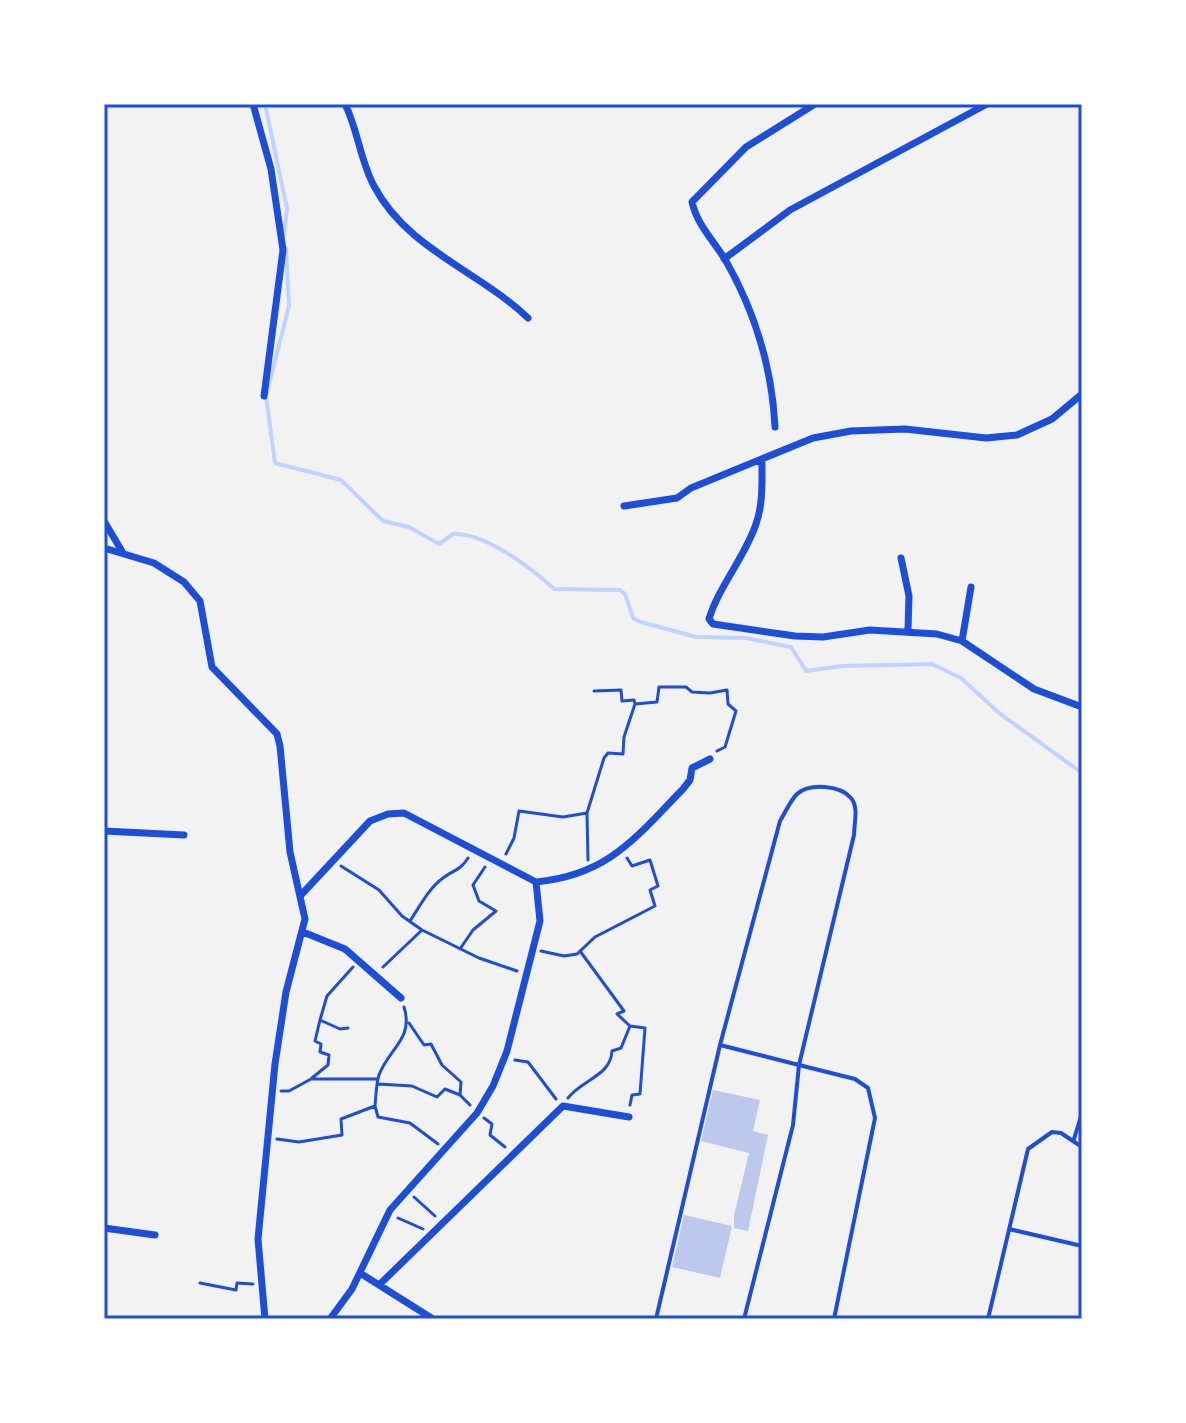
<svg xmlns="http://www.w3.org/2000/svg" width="1186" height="1423" viewBox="0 0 1186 1423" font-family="'Varela Round',sans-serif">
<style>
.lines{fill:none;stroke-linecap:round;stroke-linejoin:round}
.stream{stroke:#bfd3fe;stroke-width:4}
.building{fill:#bdc9ec}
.path{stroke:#1d4ed8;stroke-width:3}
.service{stroke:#1d4ed8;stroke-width:4}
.minor{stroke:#1d4ed8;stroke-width:7}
.neatline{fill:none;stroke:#1d4ed8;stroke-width:3}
</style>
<rect width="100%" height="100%" fill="#f2f2f2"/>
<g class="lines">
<!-- stream -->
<path class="stream" d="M265,104L287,209L284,235
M286,248L289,306L266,396L275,463L341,480L383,521L409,527L439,544L453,534C484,532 532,568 554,589L620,590L625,594L633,618L641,622L696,637L746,638L791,647L806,671L842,666L932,664L961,678L999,713L1082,773"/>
</g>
<!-- building -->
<path class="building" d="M713,1090L760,1100L753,1131L768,1135L748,1231L734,1228V1215L749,1153L701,1141Z
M684,1215L732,1226L720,1278L672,1267Z"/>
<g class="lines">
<!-- path -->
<path class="path" d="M594,691L621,690L622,701L634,700L635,704L657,702L659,687H686L692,692L710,693L727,690L728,704L736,711L725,747L717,751
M587,813L588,860
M506,854L514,838L519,811L563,817L587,813L604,758L608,753L623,754L624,737L635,704
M341,866L379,890L402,916L422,930L479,958L517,971
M410,921C420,906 429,888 443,878C453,870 460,871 468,858
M460,949L473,930L496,911L479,901L473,885L485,867
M541,951L564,956L577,954L595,937L655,906L650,890L658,886L650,860L632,866L627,858
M383,967L421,931
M409,1023L424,1045L431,1044L442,1065L461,1082L460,1095
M630,1026L645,1028L640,1094L632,1095L630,1105
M348,1028L340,1029L320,1020L327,996L353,967
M515,1060L528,1062L556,1099
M312,1078L328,1065L329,1055L320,1052L321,1044L315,1041L320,1020
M378,1084L412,1086L437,1097L445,1089L460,1095L470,1105
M281,1091H289L311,1079H377
M568,1098C581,1080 611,1076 612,1051L621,1048L630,1026L617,1014L624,1011L580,951
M375,1106C376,1096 376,1084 379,1075C389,1048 414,1039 404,1007
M484,1118L492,1124L490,1135L505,1147
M277,1139L299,1142L342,1135L341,1119L375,1106L378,1117L410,1123L438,1144
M414,1197L435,1216
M398,1218L423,1229
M200,1283L236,1290L237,1283L253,1284"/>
<!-- service -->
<path class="service" d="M720,1045L780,821C785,813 790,801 797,794C809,783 840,785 851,798C859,807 854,824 854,835L799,1065L855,1079L868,1088L875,1118L834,1319
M1074,1139L1082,1113
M1009,1229L1082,1246
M656,1319L720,1045L799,1065L793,1125L744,1319
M988,1319L1028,1149L1052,1132L1061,1133L1082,1147"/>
<!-- minor -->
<path class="minor" d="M253,104L271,169L283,250L264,396
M345,104C358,130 360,160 374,186C407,249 479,271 528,318
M724,259L790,210L987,104
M775,427C772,367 756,314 726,261C714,241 697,225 692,202L746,147L815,104
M762,462C762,483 763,504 756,524C745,557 719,586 709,619L713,624L795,636L823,637L870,630L937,634L962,641L1034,689L1082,707
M624,506L677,498L691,488L813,438L851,431L905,429L986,438L1017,435L1052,419L1082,394
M104,521L123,553
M104,548L154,563L184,582L200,601L212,667L277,734L280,746L290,852L305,919L286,992L275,1064L258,1239L265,1319
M901,558L909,596L908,629
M962,641L971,587
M104,831L184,835
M536,882C609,875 636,837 683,789L690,780L692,768L710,759
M301,895L370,821L388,814L404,813L536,882L540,921L507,1051L493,1086L477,1113L390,1210L352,1289L330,1319
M303,932L345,949L401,998
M104,1228L155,1235
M360,1273L433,1319
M379,1285L563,1106L629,1117"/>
</g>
<!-- border -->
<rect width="1186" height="1423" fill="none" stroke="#ffffff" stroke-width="212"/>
<rect x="106" y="106" width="974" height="1211" class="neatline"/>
</svg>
